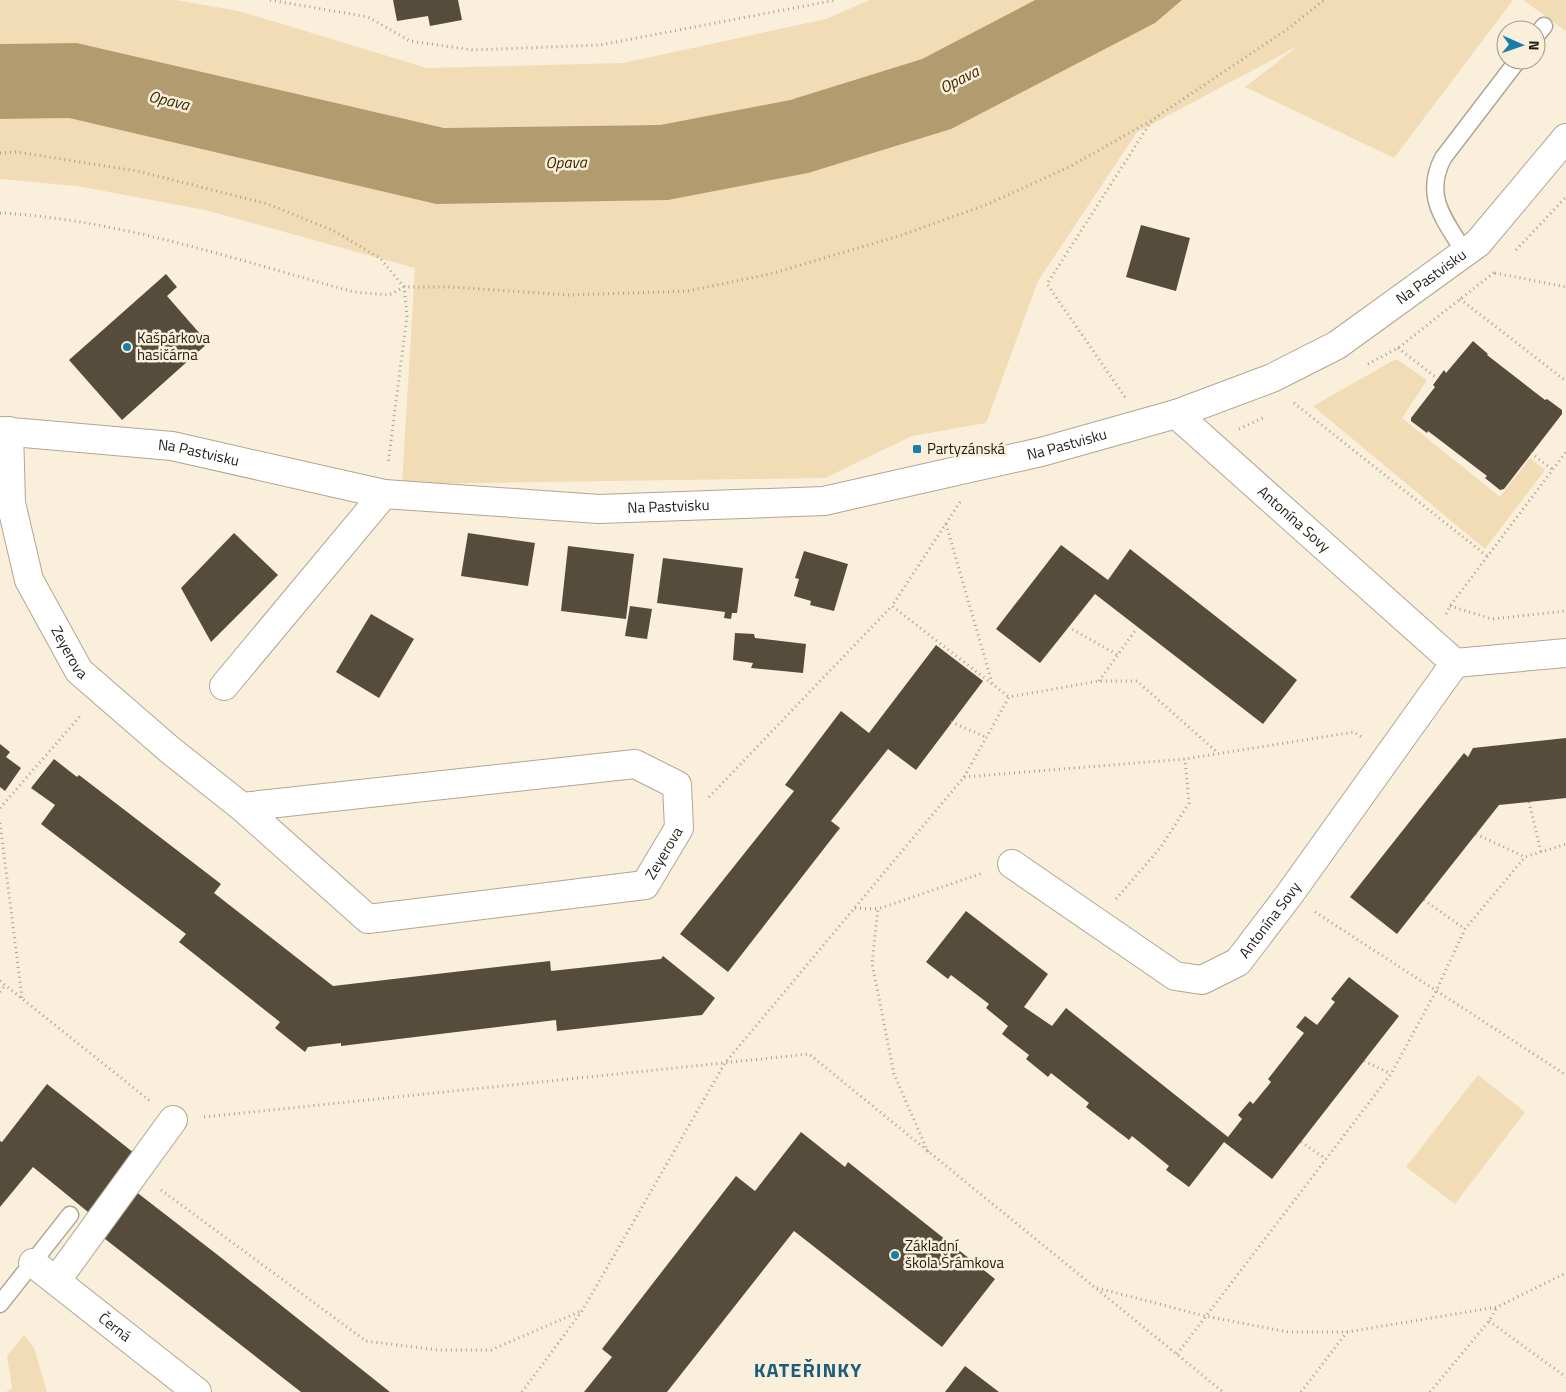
<svg xmlns="http://www.w3.org/2000/svg" width="1566" height="1392" viewBox="0 0 1566 1392" font-family="'Titillium Web',sans-serif">
<style>
.green{fill:#f1dcb5}
.water{fill:#b29b6f}
.building{fill:#554c3b}
.lines{fill:none;stroke-linecap:round;stroke-linejoin:round}
.lane-casing{stroke:#b1a693;stroke-width:19}
.street-casing{stroke:#b1a693;stroke-width:30}
.path{stroke:#a8a090;stroke-width:3;stroke-dasharray:1 4;stroke-linecap:butt}
.lane{stroke:#fff;stroke-width:16}
.street{stroke:#fff;stroke-width:28}
.poi-dot{fill:#187da8;stroke:#faefdb;stroke-width:2}
.labels{text-anchor:middle;stroke-width:5;stroke-linejoin:round;paint-order:stroke}
.street-label{font-size:15px;fill:#1f1c14;stroke:#faefdb}
.poi-label{font-size:15px;fill:#1f1c14;stroke:#faefdb;text-anchor:start}
.water-label{font-size:16px;font-style:italic;fill:#392802;stroke:#faefdb}
.district-label{font-size:20px;font-weight:bold;letter-spacing:1px;fill:#1d5d7b;stroke:#faefdb}
</style>
<rect width="100%" height="100%" fill="#faefdb"/>
<!-- green -->
<path class="green" d="M0,0H175L239,11L427,68L623,63L826,19L870,0H1035L922,59L790,100L660,125L444,128L77,43L0,44Z
M1182,0H1513L1394,158L1245,87L1298,46L1137,132L1038,281L986,423L912,436L825,478L402,484L415,268L205,210L77,186L0,179V119L69,118L436,204L1155,23Z
M1523,0H1566V31Z
M1396,359L1427,380L1402,418L1500,497L1530,458L1545,470L1485,549L1313,406Z
M1478,1075L1525,1112L1455,1204L1406,1167Z
M24,1335L34,1348L47,1392H6L12,1388L7,1356Z"/>
<!-- water -->
<path class="water" d="M1035,0H1182L1155,23L951,129L808,173L668,200L436,204L69,118L0,119V44L77,43L444,128L660,125L790,100L922,59Z"/>
<!-- building -->
<path class="building" d="M393,0H458L462,20L430,26L428,16L397,21Z
M1141,225L1190,238L1176,291L1126,277Z
M166,274L177,287L167,296L208,343L122,420L69,360Z
M1473,341L1488,354L1487,355L1545,400L1547,399L1562,410V414L1504,489L1500,490L1485,478L1487,476L1428,431L1427,433L1411,421V418L1435,387L1433,385L1444,370L1446,373Z
M234,533L278,575L211,642L181,588Z
M468,533L535,543L528,586L461,576Z
M1061,545L1108,580L1130,549L1297,680L1263,724L1095,594L1040,663L996,629Z
M568,546L634,554L626,619L561,611Z
M804,551L848,564L834,611L810,605L811,601L794,596L799,579L795,578Z
M663,558L743,568L737,613H732L731,619L724,618L725,612L657,603Z
M630,606L652,609L647,639L625,636Z
M371,614L414,639L379,698L336,672Z
M735,633L754,634L755,638L806,644L803,673L751,668L753,663L733,660Z
M936,645L983,681L916,770L888,749L831,821L840,828L728,972L680,934L794,791L785,785L841,711L869,733Z
M1566,738V798L1499,805L1397,934L1350,897L1464,753L1468,757L1473,748Z
M0,744L10,752L6,757L21,768L5,791L0,787Z
M54,759L77,777L79,775L221,884L214,893L333,986L550,961L551,971L661,959L663,956L715,998L702,1015L557,1031L556,1020L341,1046V1043L308,1047L305,1052L275,1028L280,1022L179,942L186,934L41,824L55,805L31,788Z
M966,911L1048,974L1024,1007L1052,1026L1066,1008L1228,1137L1242,1119L1238,1115L1250,1101L1253,1104L1271,1082L1268,1079L1304,1033L1296,1027L1305,1016L1317,1025L1335,1002L1331,999L1349,977L1399,1016L1272,1179L1224,1142L1189,1187L1166,1170L1169,1166L1132,1136L1129,1140L1086,1107L1089,1103L1051,1073L1048,1077L1026,1059L1029,1055L1002,1034L1008,1026L986,1008L989,1004L951,975L948,979L926,962Z
M47,1084L134,1153L88,1212L33,1167L0,1207V1141L2,1142Z
M801,1132L845,1167L848,1162L995,1279L942,1347L794,1231L667,1392H584L612,1357L602,1349L736,1176L755,1191Z
M135,1191L219,1256L390,1392H301L100,1235Z
M965,1366L999,1392H945Z"/>
<g class="lines">
<defs>
<path id="lane" d="M1536,36L1544,26
M1465,253C1445,220 1423,197 1443,158L1518,60
M0,1304L70,1215"/>
<g id="street">
<path id="s1" d="M1176,414L1455,663L1566,653"/>
<path id="s2" d="M0,431L172,446L384,494L599,509L824,501L1041,452L1176,414L1272,378L1337,345L1478,243L1566,138"/>
<path id="s3" d="M9,431L11,503L29,580L79,671L170,750L242,807L368,919L645,885L679,828L677,785L635,764L242,807"/>
<path d="M224,686L384,494"/>
<path id="s4" d="M1012,864L1175,976L1202,980L1238,962L1289,895L1455,663"/>
<path id="s5" d="M33,1263L197,1392"/>
<path d="M56,1281L173,1120"/>
</g>
</defs>
<!-- lane casing -->
<use href="#lane" class="lane-casing"/>
<!-- street casing -->
<use href="#street" class="street-casing"/>
<!-- path -->
<path class="path" d="M270,0L368,17L410,41L473,50L600,45L836,0
M0,153L17,152L137,171L268,204L334,231L380,258L404,287L407,316L388,464
M0,213C118,219 240,261 354,292L389,295L404,287H451L569,295L688,291L770,274L902,235L988,204L1071,166L1152,120L1289,28L1324,0
M1516,250L1566,197
M1495,273L1566,287
M1460,299L1566,381
M1398,348L1437,378
M1368,364L1398,348L1496,271
M1125,397L1047,284L1152,120
M1294,403L1487,556
M1239,429L1265,417
M1531,453L1553,470
M960,502L892,606L1009,697
M946,524L992,683
M1450,606L1492,619L1566,611
M1446,614L1450,606L1566,452
M1068,627L1118,655
M1099,681L1137,628
M951,722L986,737
M964,777L1009,697L1099,681H1137L1218,753
M709,797L892,606
M1529,802L1541,852
M0,808L82,714
M0,823L22,998
M1476,834L1525,857
M1116,899L1161,847L1189,803L1185,759
M1424,900L1465,929
M855,908L878,909
M1315,912L1566,1075
M0,981L150,1101
M0,992L5,985
M1364,1061L1391,1074
M204,1117L809,1054L1223,1392
M1301,1142L1326,1159
M928,1152L894,1074L872,963L878,909L983,873
M161,1190L366,1341L438,1350H491L581,1311
M1097,1288L1205,1316L1288,1332H1347L1497,1307L1566,1273
M1489,1321L1566,1377
M1177,1354L1391,1074L1436,991L1465,929L1525,857L1566,844
M522,1392L582,1311L725,1063L964,777L1185,759L1354,732L1363,738
M1301,1392L1347,1332
M1430,1392L1489,1321L1497,1307"/>
<!-- lane -->
<use href="#lane" class="lane"/>
<!-- street -->
<use href="#street" class="street"/>
</g>
<!-- markers -->
<g class="poi-dot">
<circle cx="127" cy="347" r="5"/>
<rect x="912" y="444" width="10" height="10" rx="2.5"/>
<circle cx="895" cy="1255" r="5"/>
</g>
<g class="labels">
<!-- street labels -->
<g class="street-label">
<text dy="5" stroke="none"><textPath href="#s2" startOffset="1485">Na Pastvisku</textPath></text>
<text dy="5" stroke="none"><textPath href="#s2" startOffset="1080">Na Pastvisku</textPath></text>
<text dy="5" stroke="none"><textPath href="#s2" startOffset="200">Na Pastvisku</textPath></text>
<text dy="5" stroke="none"><textPath href="#s2" startOffset="675">Na Pastvisku</textPath></text>
<text dy="5" stroke="none"><textPath href="#s1" startOffset="158">Antonína Sovy</textPath></text>
<text dy="5" stroke="none"><textPath href="#s3" startOffset="234">Zeyerova</textPath></text>
<text dy="5" stroke="none"><textPath href="#s3" startOffset="952">Zeyerova</textPath></text>
<text dy="5" stroke="none"><textPath href="#s4" startOffset="318">Antonína Sovy</textPath></text>
<text dy="5" stroke="none"><textPath href="#s5" startOffset="104">Černá</textPath></text>
</g>
<!-- poi labels -->
<g class="poi-label">
<text x="137" y="343">Kašpárkova<tspan x="137" dy="17">hasičárna</tspan></text>
<text x="927" y="454">Partyzánská</text>
<text x="905" y="1251">Základní<tspan x="905" dy="17">škola Šrámkova</tspan></text>
</g>
<!-- water labels -->
<g class="water-label">
<text transform="translate(959 79) rotate(-27)" y="6">Opava</text>
<text transform="translate(169 100) rotate(13)" y="6">Opava</text>
<text transform="translate(566 162) rotate(-1)" y="6">Opava</text>
</g>
<!-- district labels -->
<g class="district-label">
<text x="808" y="1377">KATEŘINKY</text>
</g>
</g>
<!-- north arrow -->
<g transform="translate(1521 45) rotate(92)"><circle r="24" fill="#faefdb" stroke="#a29b8b"/>
<path d="M0-4L9 19L0 12L-9 19Z" fill="#187da8"/>
<text y="-8" font-size="14" font-weight="bold" text-anchor="middle" fill="#1f1c14">N</text>
</g>
</svg>
